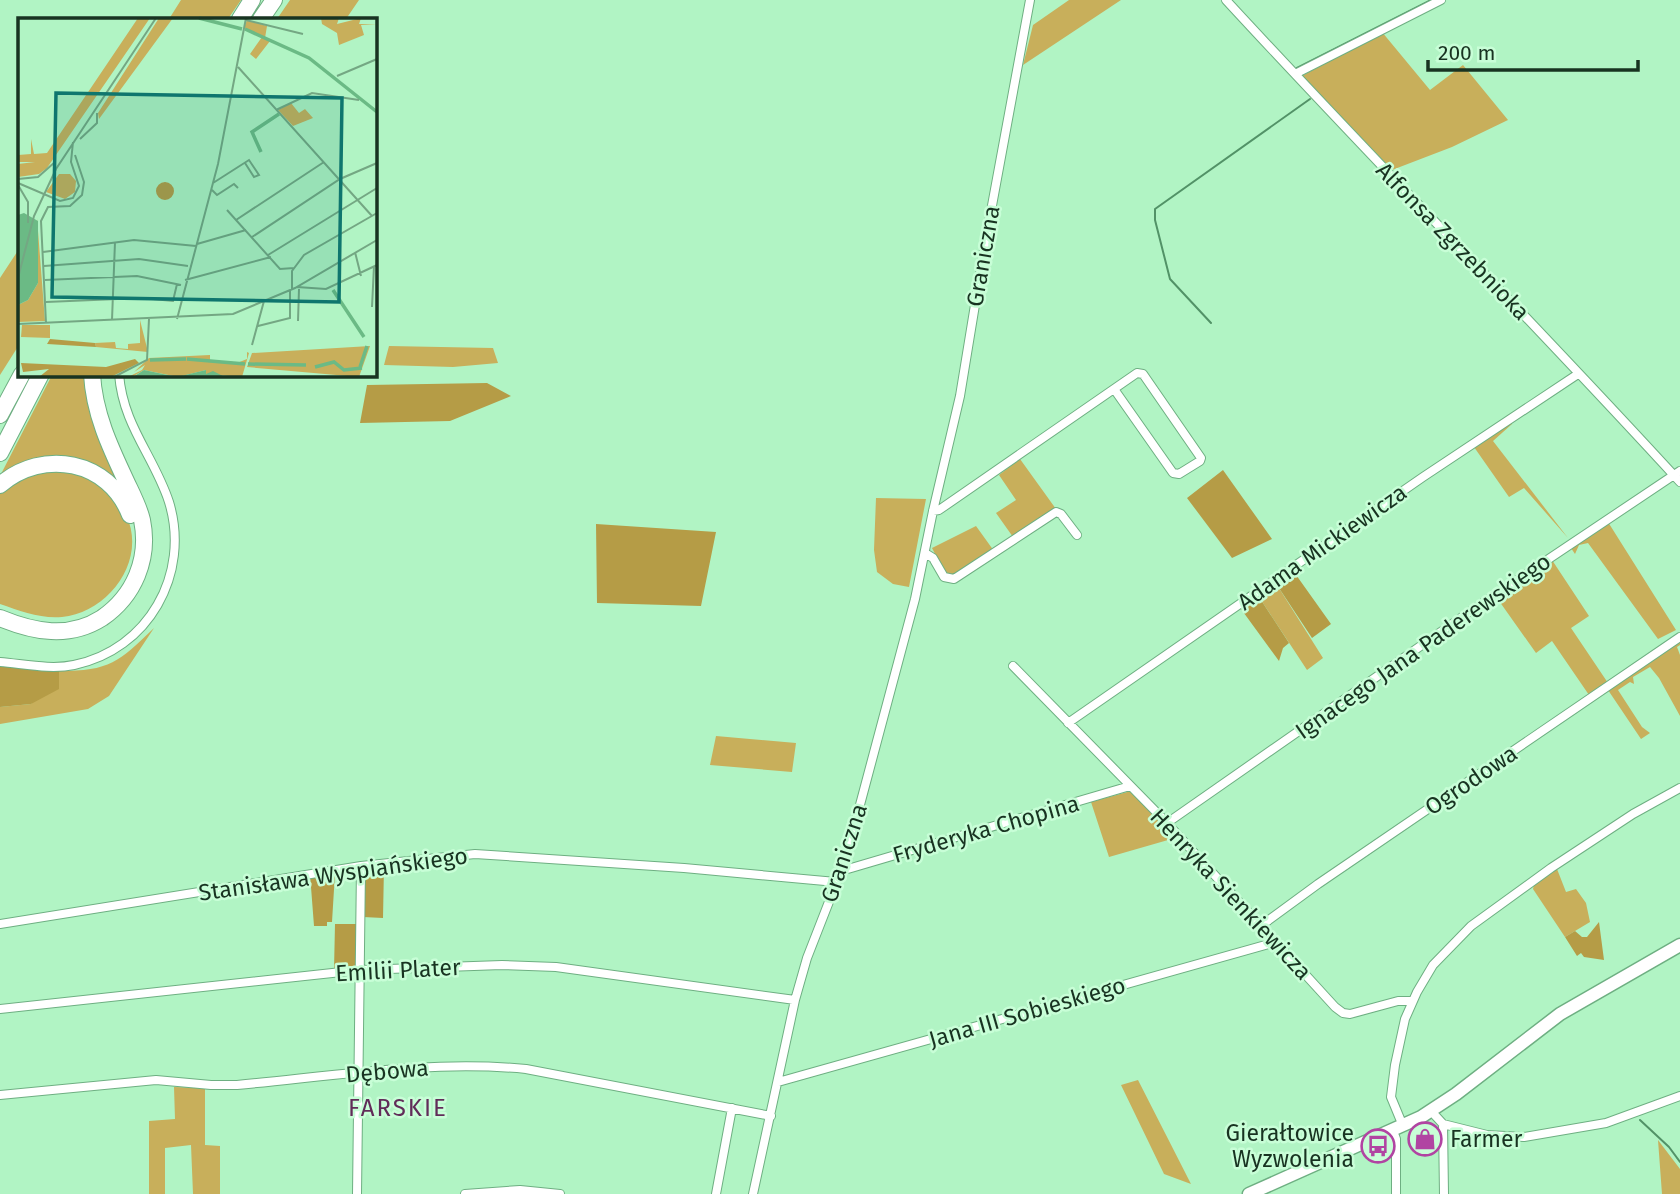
<svg xmlns="http://www.w3.org/2000/svg" width="1680" height="1194" viewBox="0 0 1680 1194" font-family="'Fira Sans',sans-serif">
<style>
.green{fill:#c8af5b}
.forest{fill:#b59c46}
.lines{fill:none;stroke-linecap:round;stroke-linejoin:round}
.stream{stroke:#529267;stroke-width:2}
.minor-casing{stroke:#6eaf82;stroke-width:10}
.secondary-casing{stroke:#6eaf82;stroke-width:15}
.motorway-casing{stroke:#6eaf82;stroke-width:18}
.minor{stroke:#fff;stroke-width:8}
.secondary{stroke:#fff;stroke-width:12}
.motorway{stroke:#fff;stroke-width:16}
.labels{text-anchor:middle;stroke-width:5;stroke-linejoin:round;paint-order:stroke}
.street-label{font-size:23px;fill:#183321;stroke:#c8fed7}
.poi-label{font-size:23px;fill:#183321;stroke:#c8fed7;text-anchor:end}
.neighbourhood-label{font-size:24px;letter-spacing:2px;fill:#612c59;stroke:#c8fed7}
.inset-river{fill:none;stroke:#6bba85;stroke-width:3.5}
.inset-road{fill:none;stroke:#74a783;stroke-width:2}
.view{fill:#0f766e;fill-opacity:0.15;stroke:#0f766e;stroke-width:3.5}
.inset-edge{fill:none;stroke:#183321;stroke-width:3.5}
</style>
<rect width="100%" height="100%" fill="#b1f4c4"/>
<!-- green -->
<path class="green" d="M181,0H241L228,19H169Z
M290,0H359L346,19H277Z
M1069,0H1121L1023,65L1033,25Z
M1382,32L1430,90L1463,65L1508,120L1452,147L1392,170L1302,76Z
M19,249V345L0,375V278Z
M389,346L493,348L498,363L453,367L384,365Z
M52,375H88C91,396 94,416 102,437C120,483 159,532 130,582C123,595 114,606 102,614C69,635 35,627 0,615V612C18,619 37,626 57,626C156,624 169,475 70,460C43,455 21,464 0,480V476Z
M1511,421L1512,424L1493,441L1568,538L1524,488L1509,497L1474,447Z
M1020,459L1056,509L1013,537L996,513L1016,500L999,475Z
M39,469L90,475C101,487 119,500 126,515C148,560 108,613 62,617C41,619 20,611 0,604V492Z
M876,498L926,499L909,587L893,584L877,572L874,550Z
M1608,522L1676,630L1658,639L1588,543L1579,545L1575,554L1571,548Z
M976,526L994,551L960,573L946,575L932,548Z
M1552,560L1589,616L1571,628L1608,683L1589,695L1552,641L1536,653L1497,598Z
M1277,585L1323,658L1307,670L1259,597Z
M154,628L109,696L88,709L0,724V707L31,704L59,671C110,671 119,662 154,628Z
M1680,641V645L1677,647L1680,655V716L1659,678L1650,667L1633,677L1634,684L1630,682L1618,690L1642,727L1650,733L1641,739L1608,690Z
M716,736L796,743L792,772L710,765Z
M1131,791L1175,838L1109,857L1091,802Z
M1557,869L1566,892L1576,889L1586,903L1590,922L1565,937L1533,889L1534,885Z
M1138,1080L1191,1184L1164,1174L1121,1085Z
M174,1087L205,1088V1145L220,1146V1194H193L191,1145L165,1148V1194H149V1121L175,1119Z
M1658,1140L1680,1169V1194H1662Z"/>
<!-- forest -->
<path class="forest" d="M487,383L511,396L450,421L360,423L367,385Z
M1223,470L1272,539L1232,558L1187,498Z
M596,524L716,532L701,606L597,603Z
M1294,572L1331,624L1312,638L1277,585Z
M1259,597L1289,643L1283,648L1279,661L1241,609Z
M0,666L59,670V689L31,704L0,707Z
M384,866L383,918L363,917V868Z
M335,873L332,922H327V926H314L310,874Z
M1599,922L1604,960L1584,957L1581,953L1577,956L1565,937L1575,931L1582,937H1587Z
M335,924H357L355,968L334,970Z"/>
<g class="lines">
<!-- stream -->
<path class="stream" d="M1297,68L1431,0
M1211,323L1170,279L1155,220V209L1310,99
M1640,1120L1669,1147L1680,1162"/>
<defs>
<path id="minor" d="M1226,0C1376,163 1531,319 1680,482
M1295,74L1441,0
M933,511L939,510L1137,373L1143,374L1201,458L1200,461L1179,474L1173,473L1114,389
M925,553L933,558L944,577L954,579L1056,512L1061,514L1077,535
M0,662C24,664 51,670 74,665C148,650 191,574 169,502C154,456 123,426 119,374
M1013,666L1167,823L1335,1007L1343,1013L1350,1014L1398,1001H1412
M1068,723L1423,477L1578,374
M1167,823L1465,615L1680,471
M841,871L1130,786
M0,924L361,866L475,854L684,868L836,882
M1262,925L1318,884L1680,637
M0,1009L360,970L502,965L556,967L795,1000
M778,1082L1276,942
M0,1095L156,1080L211,1085H237C333,1076 430,1060 526,1069L771,1116
M1431,1111L1443,1124L1487,1135L1524,1137L1606,1123L1680,1096
M1443,1124L1444,1194
M1403,1126L1391,1097L1395,1065L1405,1019L1417,992L1433,965L1471,926L1551,868L1633,814L1680,788
M1393,1131L1396,1139V1194
M357,1194L361,866
M465,1194L520,1190L560,1194
M716,1194L732,1108
M753,1194L795,1000L807,958L841,871L857,816L915,599L933,511L960,396L986,238L1030,0"/>
<path id="secondary" d="M1249,1194L1421,1117L1456,1094L1560,1014L1680,945"/>
<path id="motorway" d="M240,19L252,0
M261,19L274,0
M0,415L22,374
M0,453L41,374
M0,485C43,448 109,460 130,515
M0,618C34,632 69,639 102,618C134,596 150,559 142,520C139,507 132,494 126,481C110,447 94,413 92,374"/>
</defs>
<!-- minor casing -->
<use href="#minor" class="minor-casing"/>
<!-- secondary casing -->
<use href="#secondary" class="secondary-casing"/>
<!-- motorway casing -->
<use href="#motorway" class="motorway-casing"/>
<!-- minor -->
<use href="#minor" class="minor"/>
<!-- secondary -->
<use href="#secondary" class="secondary"/>
<!-- motorway -->
<use href="#motorway" class="motorway"/>
</g>
<!-- icons -->
<defs>
<symbol id="shop-ring" viewBox="-11 -11 22 22"><circle r="9.5" fill="#c8fed7" stroke="#b144a2" stroke-width="1.5"/><path d="M-5-2.5h2.3a2.7 3.5 0 0 1 5.4 0H5L5.5 6h-11ZM-1.5-2.5h3a1.5 2.3 0 0 0-3 0Z" fill="#b144a2"/></symbol>
<symbol id="bus-ring" viewBox="-11 -11 22 22"><circle r="9.5" fill="#c8fed7" stroke="#b144a2" stroke-width="1.5"/><path d="M-5-6H5V4H4V6H2V4H-2V6H-4V4H-5ZM-3.5-4V0h7V-4ZM-3.5 1.2v1.5H-2V1.2ZM2 1.2v1.5H3.5V1.2Z" fill="#b144a2"/></symbol>
</defs>
<g fill-rule="evenodd">
<use href="#shop-ring" x="1406" y="1120" width="38" height="38"/>
<use href="#bus-ring" x="1359" y="1127" width="38" height="38"/>
</g>
<g class="labels">
<!-- street labels -->
<g class="street-label">
<text transform="translate(1453 241) rotate(46)" y="8">Alfonsa Zgrzebnioka</text>
<text transform="translate(983 256) rotate(-80)" y="8">Graniczna</text>
<text transform="translate(1322 547) rotate(-35)" y="8">Adama Mickiewicza</text>
<text transform="translate(1423 646) rotate(-35)" y="8">Ignacego Jana Paderewskiego</text>
<text transform="translate(1471 780) rotate(-34)" y="8">Ogrodowa</text>
<text transform="translate(986 829) rotate(-16)" y="8">Fryderyka Chopina</text>
<text transform="translate(844 853) rotate(-72)" y="8">Graniczna</text>
<text transform="translate(333 874) rotate(-8)" y="8">Stanisława Wyspiańskiego</text>
<text transform="translate(1231 894) rotate(47)" y="8">Henryka Sienkiewicza</text>
<text transform="translate(398 970) rotate(-3)" y="8">Emilii Plater</text>
<text transform="translate(1027 1012) rotate(-16)" y="8">Jana III Sobieskiego</text>
<text transform="translate(387 1071) rotate(-5)" y="8">Dębowa</text>
</g>
<!-- poi labels -->
<g class="poi-label">
<text x="1354" y="1141">Gierałtowice<tspan x="1354" dy="26">Wyzwolenia</tspan></text>
<text x="1450" y="1147" text-anchor="start">Farmer</text>
</g>
<!-- neighbourhood labels -->
<g class="neighbourhood-label">
<text x="398" y="1116">FARSKIE</text>
</g>
</g>
<!-- overview -->
<g transform="translate(18 18)">
<rect width="359" height="359" fill="#b1f4c4"/>
<path d="M120,0H132L29,150L21,156L0,159V146L17,144H0V137L13,136V121L16,136L29,135ZM141,0H155L81,101L80,95ZM303,0H321L319,6L343,0L341,6H359L343,7L346,17L321,27L319,15L304,6ZM229,2L249,8L247,20L252,23L238,41L232,36L244,19L226,10ZM273,85L281,95L287,91L295,100L275,108L260,92ZM41,156H52L58,163L57,174L47,181L28,174ZM19,200L27,303L0,304V287L10,282L20,265ZM122,302L130,334L78,329L77,325L97,324L98,330L110,331V326L122,325ZM4,307H32V320L3,319ZM352,328L341,359L229,349L234,335ZM229,334L231,335L224,359L188,356V352L160,359L126,352L114,359H110L124,352L127,347L116,354L131,340L212,336L192,337V342L219,345L229,341Z" fill="#c8af5b"/>
<path d="M138 173a9 9 0 1 1 18 0a9 9 0 1 1-18 0ZM32,321L77,325L78,329L29,326ZM117,341L121,345L93,359H21L31,351L5,354L3,345L88,349Z" fill="#b59c46"/>
<path d="M6,195L20,203V265L10,282L0,287V197ZM126,352L159,359L188,352V356L195,353L207,359H115Z" fill="#6bba85"/>
<path class="inset-river" d="M181,0L224,11M227,11L291,40L359,94M243,134L234,114L261,96M315,272L346,319M169,341L227,346M132,342L168,341M230,346L288,347M297,349L316,344L326,352L344,350M342,349L349,328"/>
<path class="inset-road" d="M228,2L285,16M220,49L354,198M319,58L359,41M258,92L294,75L341,82M62,121L79,105V95M0,161L20,159L37,144M0,165L42,183L55,180L61,168L53,144L55,124M195,165L231,142L241,157L236,159L227,145M0,167L10,184V205M194,172L199,177L216,166L220,170M209,192L262,251L276,250M218,202L306,144M234,219L322,161L359,145M179,226L228,212M25,234L116,222L178,228M337,234L343,258M250,237L359,170M26,248L121,241L170,248M0,260L16,198L38,151L138,0M27,262L119,258L163,267M167,262L253,239M279,269L308,271L359,247M274,271V253L286,237L359,195M28,284L123,280L155,283L159,266M354,289L356,248M159,301L200,146L228,0M94,302L97,224M280,303L281,271M28,305L23,203L30,189L52,188L64,177L66,164L57,137M0,306L215,296L277,270L359,222M240,308L272,300V272M234,327L246,283M96,359L129,342L131,301"/>
<path class="view" d="M38,75L324,80L321,284L34,279Z"/>
<rect width="359" height="359" class="inset-edge"/>
</g>
<!-- scale -->
<path d="M1428 60v10h210v-10" fill="none" stroke="#183321" stroke-width="3.5"/>
<text x="1438" y="60" font-size="21" fill="#183321" stroke="#c8fed7" stroke-width="5" paint-order="stroke">200 m</text>
</svg>
